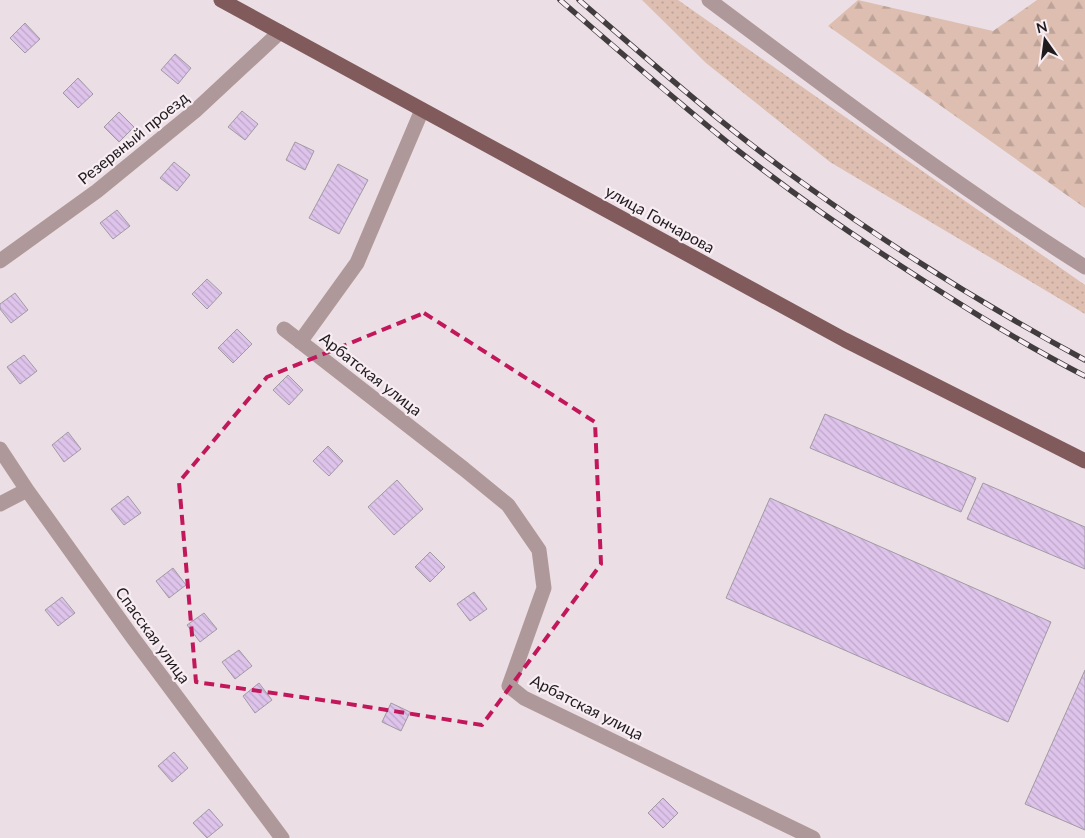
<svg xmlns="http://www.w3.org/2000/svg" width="1085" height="838" viewBox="0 0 1085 838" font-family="Lato,sans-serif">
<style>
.grass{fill:url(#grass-dots)}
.forest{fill:url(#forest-firs)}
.building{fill:url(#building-back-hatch);stroke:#a09aa3}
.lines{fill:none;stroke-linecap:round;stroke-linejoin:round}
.minor{stroke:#af9899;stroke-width:15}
.major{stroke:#815a5c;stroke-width:15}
.rail-casing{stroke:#413c3e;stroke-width:5.5}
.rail{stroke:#f8edf3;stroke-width:4;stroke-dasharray:11;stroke-linecap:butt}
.marked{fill:none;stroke:#c2185b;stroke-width:4;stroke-dasharray:10 6;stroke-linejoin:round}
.labels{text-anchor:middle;stroke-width:4.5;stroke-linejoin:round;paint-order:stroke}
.street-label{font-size:16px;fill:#201c1e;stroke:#f8edf3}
</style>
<defs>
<pattern id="grass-dots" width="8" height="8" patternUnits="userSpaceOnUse" patternTransform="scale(1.25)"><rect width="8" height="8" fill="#ddbeb0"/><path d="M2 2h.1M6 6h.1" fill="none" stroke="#bda397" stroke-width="1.8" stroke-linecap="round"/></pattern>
<pattern id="forest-firs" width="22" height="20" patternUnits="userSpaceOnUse" patternTransform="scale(1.25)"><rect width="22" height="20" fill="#ddbeb0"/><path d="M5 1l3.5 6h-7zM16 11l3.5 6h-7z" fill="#bda397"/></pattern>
<pattern id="building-back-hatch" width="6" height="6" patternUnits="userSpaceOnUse" patternTransform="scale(1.25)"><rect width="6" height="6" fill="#dec3eb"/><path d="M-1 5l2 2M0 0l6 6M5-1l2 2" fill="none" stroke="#bea7c9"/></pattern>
</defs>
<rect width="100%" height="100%" fill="#ebdfe5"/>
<!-- grass -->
<path class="grass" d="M642,0H678L1085,285V314L830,162L706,63Z"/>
<!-- forest -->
<path class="forest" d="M858,0L993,31L1037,0H1085V208L828,26Z"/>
<!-- building -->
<path class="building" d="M25,23L40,39L25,53L10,38Z
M175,54L191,68L178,84L161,70Z
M78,78L93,94L78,108L63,93Z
M242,111L258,124L245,140L228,127Z
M119,112L134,127L119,142L104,127Z
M295,142L314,151L305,170L286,160Z
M174,162L190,175L177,191L160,178Z
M338,164L368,180L339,234L309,218Z
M117,210L130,226L113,239L100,223Z
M207,279L222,293L207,309L192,294Z
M15,293L28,310L11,323L0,309V304Z
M237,329L252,344L233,363L218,348Z
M24,355L37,371L20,384L7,367Z
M288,375L303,390L289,405L273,390Z
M825,414L976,478L961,512L810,448Z
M68,432L81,449L64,462L52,445Z
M328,446L343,461L329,476L313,461Z
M397,480L423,509L394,535L368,507Z
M983,483L1085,527V569L967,519Z
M128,496L141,513L124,525L111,509Z
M770,498L1051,622L1008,722L726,598Z
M430,552L445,567L430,582L415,567Z
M173,568L186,585L169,598L156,581Z
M474,592L487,609L470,621L457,604Z
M62,597L75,613L58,626L45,610Z
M204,613L217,629L200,642L187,625Z
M239,650L252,666L235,679L222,662Z
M1085,670V830L1025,804Z
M259,683L272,700L255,713L243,696Z
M391,703L410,712L401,731L382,722Z
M174,752L188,768L172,782L158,766Z
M663,798L678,813L663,828L648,813Z
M209,809L223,825L207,838L193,823Z"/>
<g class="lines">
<!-- minor -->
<path class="minor" d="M709,0C832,92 955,185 1085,267
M0,261L97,191L195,111L280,32
M284,329L464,469L508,505L539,550L544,588L509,686L524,698L813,838
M300,342L357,263L422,110
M0,449L27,490L133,638L282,838
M0,504L27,490"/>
<!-- major -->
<path class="major" d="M221,0L845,340L1085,461"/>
<defs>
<path id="rail" d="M560,0C618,50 676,101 736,149C782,185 829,219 878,251C945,295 1013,339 1085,376
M579,0C652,63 725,128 804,184C894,249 987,307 1085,360"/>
</defs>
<!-- rail casing -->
<use href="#rail" class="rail-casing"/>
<!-- rail -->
<use href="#rail" class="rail"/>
</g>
<!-- marked area -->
<path class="marked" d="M424,313L595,422L601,564L482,725L343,703L196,682L179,482L267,377Z"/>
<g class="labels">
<!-- street labels -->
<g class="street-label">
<text transform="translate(133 138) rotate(-39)" y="6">Резервный проезд</text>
<text transform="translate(660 219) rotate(29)" y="6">улица Гончарова</text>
<text transform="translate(371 374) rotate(38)" y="6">Арбатская улица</text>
<text transform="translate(153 635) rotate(54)" y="6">Спасская улица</text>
<text transform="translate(587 707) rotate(27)" y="6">Арбатская улица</text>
</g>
</g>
<!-- north arrow -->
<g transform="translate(1045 40) rotate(346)" stroke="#f8edf3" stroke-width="4" paint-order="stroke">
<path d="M0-4L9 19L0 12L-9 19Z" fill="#201c1e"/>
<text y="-8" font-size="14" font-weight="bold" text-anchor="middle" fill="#201c1e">N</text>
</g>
</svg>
